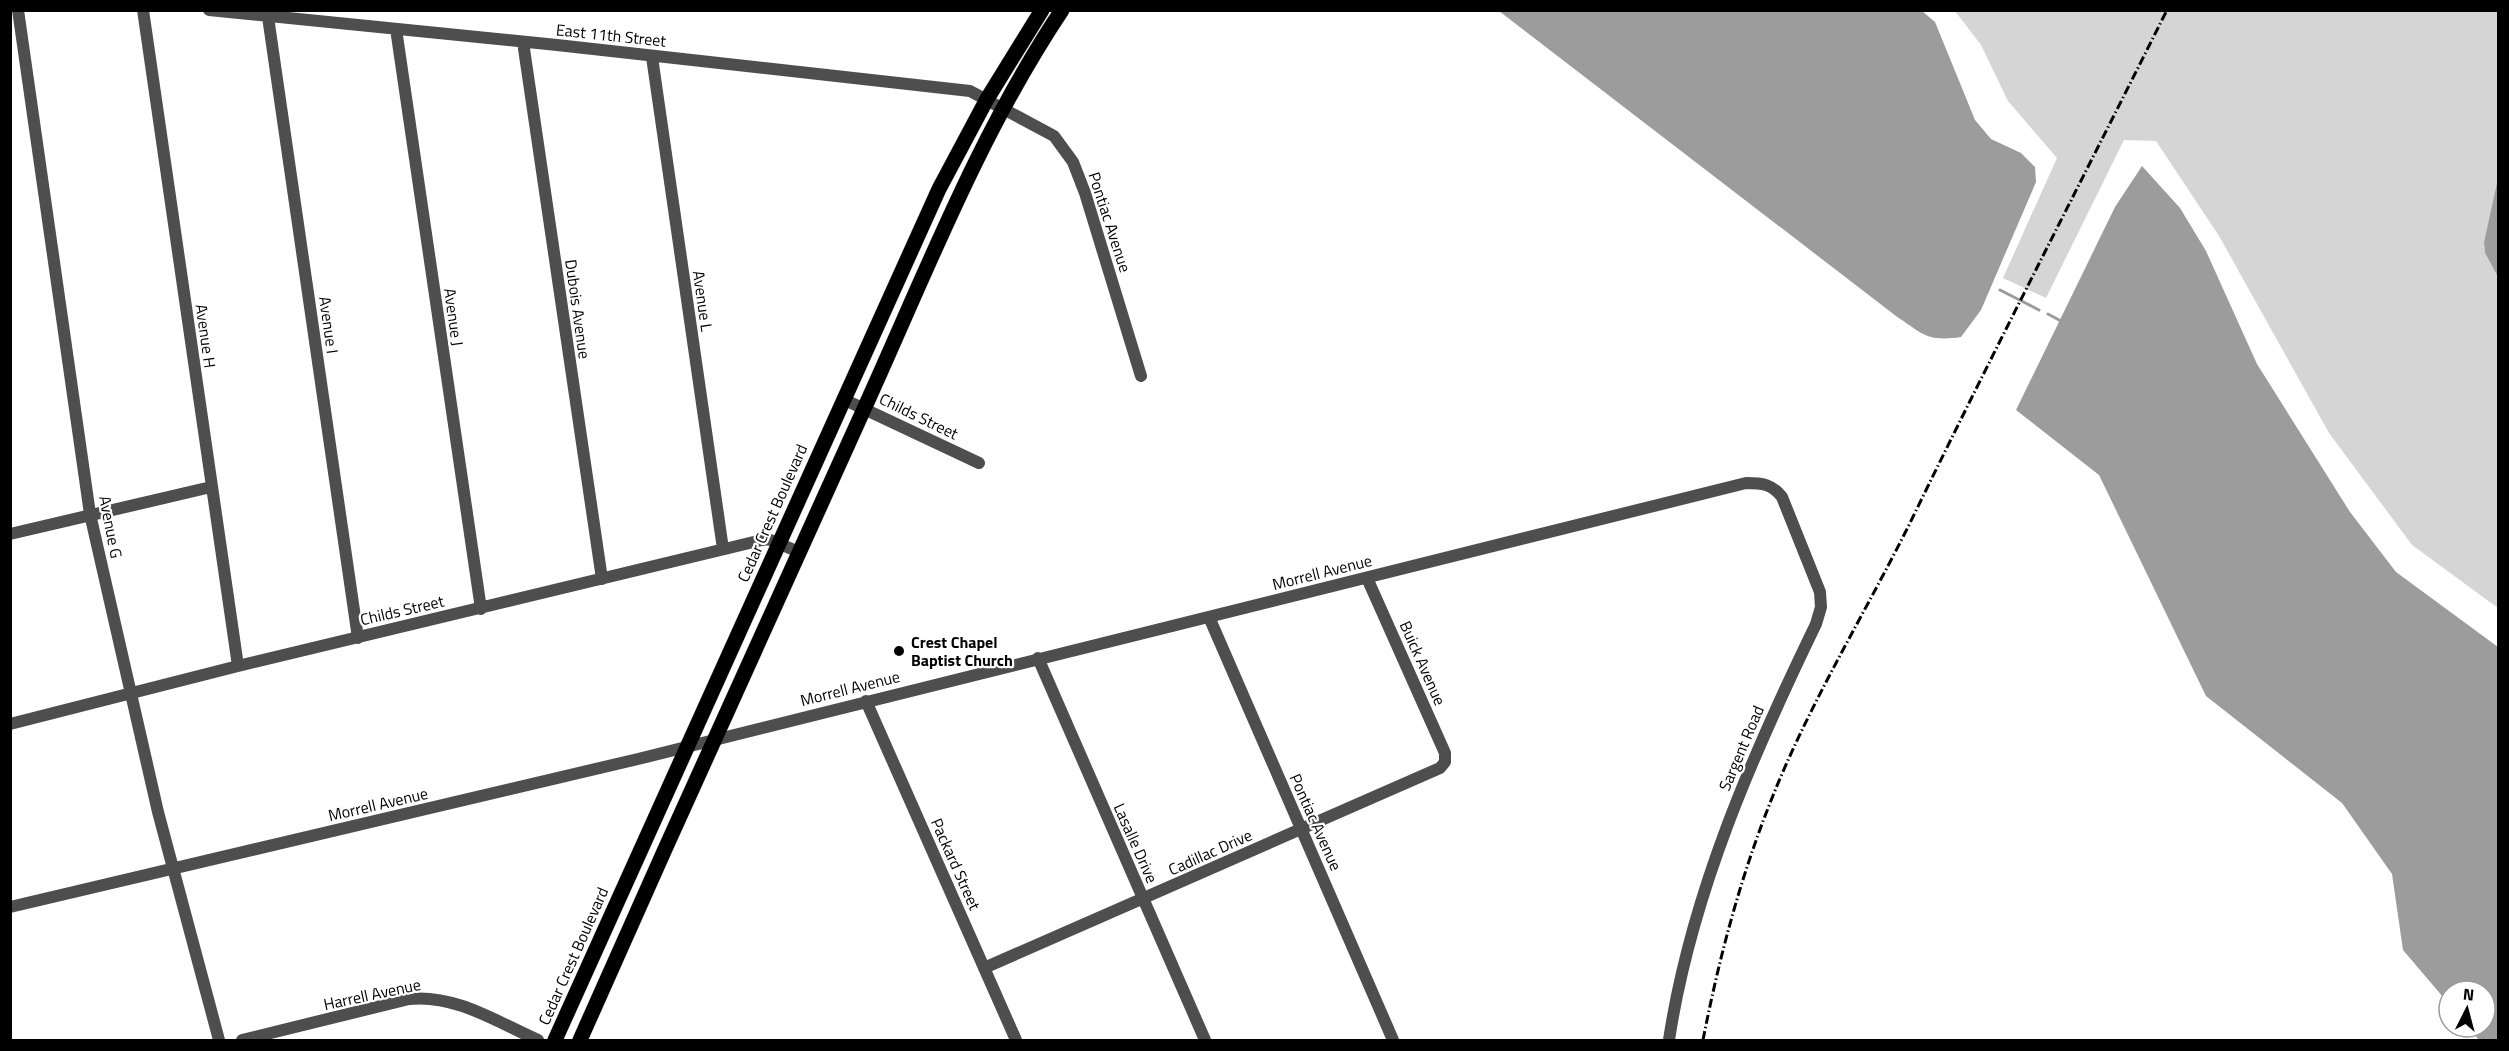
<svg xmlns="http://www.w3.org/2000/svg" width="2509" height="1051" viewBox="0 0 2509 1051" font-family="'Titillium Web',sans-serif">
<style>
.green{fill:#d5d5d5}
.water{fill:#9c9c9c}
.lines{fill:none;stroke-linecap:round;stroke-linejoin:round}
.stream{stroke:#9c9c9c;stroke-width:3}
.major-casing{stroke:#dbdbdb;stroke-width:16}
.minor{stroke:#4e4e4e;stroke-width:12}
.major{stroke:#000;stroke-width:15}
.rail{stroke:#000;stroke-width:3;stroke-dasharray:9 3 1.5 3;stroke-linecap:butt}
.poi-dot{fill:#000;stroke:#fff;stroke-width:2}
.labels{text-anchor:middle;stroke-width:4.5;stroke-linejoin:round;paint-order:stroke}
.street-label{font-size:16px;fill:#000;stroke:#fff}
.poi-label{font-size:16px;font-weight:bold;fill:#000;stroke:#fff;text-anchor:start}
</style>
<rect width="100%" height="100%" fill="#fff"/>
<!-- green -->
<path class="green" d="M1955,11H2498V178L2484,242L2485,253L2498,277V608L2412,545L2329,433L2219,236L2156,141L2124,140L2046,298L2003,278L2057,158L2008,101L1981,45Z"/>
<!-- water -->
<path class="water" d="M1499,11H1922L1935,22L1975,120L1991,139L2021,153L2035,167L2036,182L1981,310L1961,337C1927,342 1923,334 1896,316Z
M2142,166L2180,208L2206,251L2257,364L2350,512L2396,572L2498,647V1040H2479L2468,1027H2485V991H2449V1004L2403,950L2392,874L2342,803L2206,696L2099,475L2016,410L2115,207Z
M2498,178V277L2485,253L2484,242Z"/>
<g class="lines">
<!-- stream -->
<path class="stream" d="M2000,290L2039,310
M2048,314L2061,321"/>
<defs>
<path id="major" d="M555,1040L939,189L987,99L1042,10
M580,1040C673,829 769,620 864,409C925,275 979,134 1062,10"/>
</defs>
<!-- major casing -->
<use href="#major" class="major-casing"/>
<!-- minor -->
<path class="minor" d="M18,10L90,514L158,812L219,1040
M143,10L238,666
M209,10L557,45L970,91L1054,136L1073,162L1085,193L1141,376
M268,17L358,638
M396,29L481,609
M523,42L602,579
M652,57L723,549
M843,399L979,463
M10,534L211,487
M1209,617L1393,1040
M1038,658L1205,1040
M866,701L1016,1040
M10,724L238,666L762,540L768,539L799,552
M10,907L638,759L1746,483C1762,483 1772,484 1782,497L1820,592L1821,607L1816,624C1752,756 1691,895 1669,1040
M984,968L1440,768L1445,762V753L1367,578
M242,1040L409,999C455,994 497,1022 538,1040"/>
<!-- major -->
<use href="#major" class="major"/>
<!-- rail -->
<path class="rail" d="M1703,1040C1722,943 1748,849 1789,758C1825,678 1870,603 1909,525C1993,352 2081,182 2167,10"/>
</g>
<!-- markers -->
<circle class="poi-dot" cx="899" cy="651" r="6"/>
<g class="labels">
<!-- street labels -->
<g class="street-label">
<text transform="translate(611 35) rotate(6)" y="6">East 11th Street</text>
<text transform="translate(1110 222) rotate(72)" y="6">Pontiac Avenue</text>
<text transform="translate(703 301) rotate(82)" y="6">Avenue L</text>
<text transform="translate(578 309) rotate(82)" y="6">Dubois Avenue</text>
<text transform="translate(454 317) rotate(82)" y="6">Avenue J</text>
<text transform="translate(329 325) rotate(82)" y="6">Avenue I</text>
<text transform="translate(206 336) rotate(82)" y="6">Avenue H</text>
<text transform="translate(919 416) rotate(26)" y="6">Childs Street</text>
<text transform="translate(772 513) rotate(-66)" y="6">Cedar Crest Boulevard</text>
<text transform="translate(111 527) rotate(79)" y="6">Avenue G</text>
<text transform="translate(1322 572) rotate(-14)" y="6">Morrell Avenue</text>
<text transform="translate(402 610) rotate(-13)" y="6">Childs Street</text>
<text transform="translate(1423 663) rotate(66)" y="6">Buick Avenue</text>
<text transform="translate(850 688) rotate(-14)" y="6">Morrell Avenue</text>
<text transform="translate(1741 748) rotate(-67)" y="6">Sargent Road</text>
<text transform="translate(378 804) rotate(-13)" y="6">Morrell Avenue</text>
<text transform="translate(1316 822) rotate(66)" y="6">Pontiac Avenue</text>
<text transform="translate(1136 843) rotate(66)" y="6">Lasalle Drive</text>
<text transform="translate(1210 852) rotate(-24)" y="6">Cadillac Drive</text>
<text transform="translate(956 864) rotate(66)" y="6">Packard Street</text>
<text transform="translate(573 956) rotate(-66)" y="6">Cedar Crest Boulevard</text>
<text transform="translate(372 994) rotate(-12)" y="6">Harrell Avenue</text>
</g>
<!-- poi labels -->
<g class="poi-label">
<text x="911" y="648">Crest Chapel<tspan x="911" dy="18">Baptist Church</tspan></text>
</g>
</g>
<!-- border -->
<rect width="2509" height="1051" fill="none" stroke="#000000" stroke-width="24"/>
<!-- north arrow -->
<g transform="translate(2467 1009) rotate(6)"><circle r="28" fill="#ffffff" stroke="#999999" stroke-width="1.5"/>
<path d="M0-4.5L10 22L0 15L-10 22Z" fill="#000000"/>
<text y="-9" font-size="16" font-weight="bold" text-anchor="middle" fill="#000000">N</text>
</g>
</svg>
